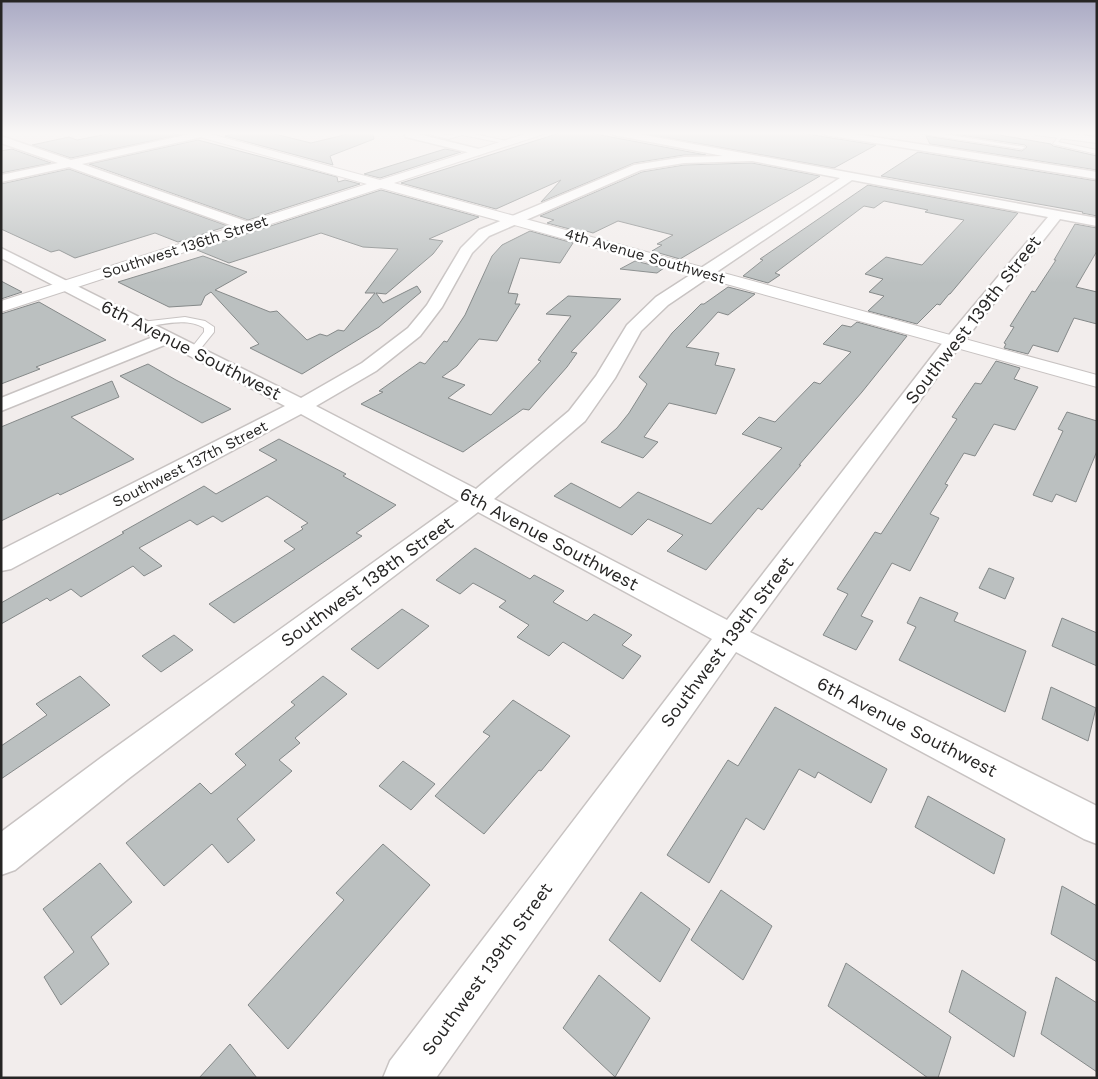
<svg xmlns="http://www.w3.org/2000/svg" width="1098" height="1079" viewBox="0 0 1098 1079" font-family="'Work Sans',sans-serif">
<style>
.building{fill:#bbc0c0;stroke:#858989}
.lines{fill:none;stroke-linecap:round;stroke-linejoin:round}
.service-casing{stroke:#c8c3c2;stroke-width:2}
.minor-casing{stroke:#c8c3c2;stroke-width:3}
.tertiary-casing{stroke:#c8c3c2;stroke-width:2}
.secondary-casing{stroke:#c8c3c2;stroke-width:2}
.service{fill:#fff;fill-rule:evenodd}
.minor{fill:#fff;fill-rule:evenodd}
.tertiary{fill:#fff;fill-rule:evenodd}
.secondary{fill:#fff;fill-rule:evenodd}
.labels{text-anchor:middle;stroke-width:5;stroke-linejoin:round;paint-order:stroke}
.far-street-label{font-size:15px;fill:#262524;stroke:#fff}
.street-label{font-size:18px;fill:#262524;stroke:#fff}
</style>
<rect width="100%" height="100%" fill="#f2edec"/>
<!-- building -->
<path class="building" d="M118,132H168L179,135L71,158L32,145L69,137L77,140Z
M244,132H266L311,143L356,132H372L374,139L330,156L333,165L225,136Z
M563,132L590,133L706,155H684L634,163L541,202L561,180L496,209L401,183Z
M636,132H794L876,145L834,168Z
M941,132H982L1051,144L1053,146L1097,156V170L930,144L926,136L1022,151L1027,147L1025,145Z
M198,140L337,177L338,182L345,180L360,184L248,220L89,164Z
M12,149L51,163L1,173V151Z
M445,149L461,152L380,178L364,174Z
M918,152L1097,181V216L1082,213L1083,212L881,176Z
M752,163L820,176L680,259L652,251L662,245L657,244L673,235L618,221L593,233L583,230L581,232L547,223L554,220L540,216L642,172L684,165Z
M69,169L228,226L178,242L155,233L75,258L59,250L51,252L1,229V184Z
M868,185L1018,213L950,294H949L940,305L937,304L917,324L868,311L884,296L869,292L883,279L865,274L886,257L922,265L964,220L925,212L928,210L884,201L874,208L864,206L775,273L780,275L768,283L743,276L763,260L760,259Z
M381,190L479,217L429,239L443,241L433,254L386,294L376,293L383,303L417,286L421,292L379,327L302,374L250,348L259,344L211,292L205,296L201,305L169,307L118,282L203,256L247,272L215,290L270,312L277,311L307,340L320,334L327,336L338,330L344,331L375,293H365L398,249L363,247L321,233L229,263L197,250Z
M1075,224L1097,228V251L1076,287L1097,292V324L1074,318L1058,352L1033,345L1028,354L1004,348L1006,344L1004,343L1014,327L1010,326L1032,291L1035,292L1056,260H1054Z
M530,231L573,243L560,263L520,258L508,293L518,294L515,304H520L497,341L479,339L457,366L442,377L465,385L448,398L491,415L541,361L538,360L571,316L546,314L568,296L621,299L571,352L577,353L567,367L529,410L523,409L463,452L361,404L383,392L379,391L420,362L425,364L444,341L447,342L465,315L492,256L502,245Z
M635,261L664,268L657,273L620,269Z
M1,281L22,292L1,299Z
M728,287L755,294L728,315L718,312L686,347L719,353L715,365L735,369L716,414L669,403L644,437L658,442L643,458L601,442L617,428L629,413L647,384L639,377L672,333L701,304H704Z
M39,302L106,340L36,367L40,369L1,384V314Z
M857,322L907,336L862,392L799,465H801L762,510L758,508L706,570L667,551L683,535L648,519L632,535L554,496L571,483L620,508L638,492L711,524L782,448L742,434L759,417L775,422L814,382L820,384L851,352L823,344L842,325L851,327Z
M996,361L1020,368L1014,379L1038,387L1015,430L994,424L975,456L964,453L945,484L948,485L930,514L939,518L910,571L892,563L861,616L873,621L856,650L823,635L848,594L837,589L875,532L881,534L957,419L952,417L975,383L981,384Z
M148,364L176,380L231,409L202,423L120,376Z
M112,381L119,397L71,417L134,459L60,495L58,493L1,521V427Z
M1067,412L1097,421V451L1076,502L1056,494L1052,502L1033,495L1063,431L1058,429Z
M279,439L346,474L343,476L396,505L356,533L362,536L234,623L209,604L295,549L284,541L303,529L301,527L308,523L267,496L222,522L213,516L197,525L190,520L139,548L162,566L144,576L133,566L81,597L71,589L50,601L47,598L1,624V603L124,533L122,532L204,486L216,494L277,460L259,450Z
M475,548L530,579L534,575L564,591L553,602L587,621L594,614L632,635L622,645L641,656L623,679L563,642L549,656L517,637L529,625L499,607L506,601L473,583L460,594L436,580Z
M989,568L1014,578L1005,599L979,588Z
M920,597L958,613L954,621L1026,651L1005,712L899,660L916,627L907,623Z
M402,609L429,626L378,669L351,649Z
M1062,618L1097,633V666L1052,646Z
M174,635L193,650L161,672L142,656Z
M80,676L110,705L1,779V746L47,715L36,704Z
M323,676L347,694L295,738L300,743L279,760L292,771L237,819L255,840L228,863L212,844L164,886L126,843L200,783L211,794L246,765L235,754L295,705L291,702Z
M1051,687L1096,708L1088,741L1042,719Z
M513,700L570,736L541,771L539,770L484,834L435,796L490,736L483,732Z
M775,707L887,769L871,803L818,772L815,778L799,769L764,830L746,818L709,883L667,855L728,760L738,766Z
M403,761L435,784L411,810L379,786Z
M928,796L1005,839L994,874L915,827Z
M383,844L430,885L288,1049L248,1005L344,900L336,893Z
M100,863L132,902L91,937L109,964L61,1005L44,977L74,952L43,909Z
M1062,886L1097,906V962L1051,934Z
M721,890L772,926L743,980L691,940Z
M641,892L690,929L660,982L609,940Z
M846,963L951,1037L938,1078H928L828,1006Z
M962,970L1026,1012L1014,1057L949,1012Z
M599,975L650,1018L615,1077L563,1028Z
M1056,977L1097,1003V1072L1041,1034Z
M230,1044L257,1078H199Z"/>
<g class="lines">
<defs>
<path id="service" d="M422,132L448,135L455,134L452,132H465L511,142L508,144L462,135L448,139Z
M921,132H931L1025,147L1022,149L923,134Z
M1079,132H1087L1079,140L1076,138L1080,133Z
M1061,133L1064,135L1058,142L1097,150V154L1053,144Z
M185,317L205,321L214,327V332L197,353L194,354L189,351L204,332V328C186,317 161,325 141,328L136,325L141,322Z"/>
<path id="minor" d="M199,132H216L211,135L82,164L254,224L256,227L254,230H244L69,167L1,182V175L58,163L1,143V136L71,160Z
M410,132L483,150L484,152L479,155L406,137L405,135Z
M609,132H628L1097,218V226L1060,219L954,354L750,632L1097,806V844L1084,839L736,652L436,1078H383L390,1061L712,639L478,512L128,779L15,870L1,875V832L102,757L459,501L301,414L11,569L1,571V550L285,406L167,344L1,411V398L153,337L1,258V248L301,398L362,363L408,328L427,305L461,248L479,230L634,165L684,157L723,156L614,135ZM752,161L840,178L656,297L627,325L596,376L569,411L476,489L316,406L376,371L420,336L442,307L472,253L489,236L641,170L684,163ZM852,180L1048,217L940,346L727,620L494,499L585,421L615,378L641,331L668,305Z
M821,132H842L1097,172V179L826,135Z"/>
<path id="tertiary" d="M188,132H203L380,180L531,132H545L544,134L394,183L1097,375V387L381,188L1,312V301L367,184L189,134Z"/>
<path id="secondary" d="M1031,132H1057L1097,137V143L1036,135Z"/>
</defs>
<!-- service casing -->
<use href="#service" class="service-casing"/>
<!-- minor casing -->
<use href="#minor" class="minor-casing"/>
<!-- tertiary casing -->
<use href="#tertiary" class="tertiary-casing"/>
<!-- secondary casing -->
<use href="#secondary" class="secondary-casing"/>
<!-- service -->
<use href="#service" class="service"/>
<!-- minor -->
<use href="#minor" class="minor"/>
<!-- tertiary -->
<use href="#tertiary" class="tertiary"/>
<!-- secondary -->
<use href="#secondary" class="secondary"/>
</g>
<!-- sky -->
<linearGradient id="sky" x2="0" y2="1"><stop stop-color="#aaaac4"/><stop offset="0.47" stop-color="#f9f7f6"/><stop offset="1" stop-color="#f9f7f6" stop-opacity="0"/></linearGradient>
<rect width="1098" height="283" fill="url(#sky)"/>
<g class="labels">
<!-- far-street labels -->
<g class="far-street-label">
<text transform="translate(185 247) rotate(-18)" y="5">Southwest 136th Street</text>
<text transform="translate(645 256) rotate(16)" y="5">4th Avenue Southwest</text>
<text transform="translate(190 464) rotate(-27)" y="5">Southwest 137th Street</text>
</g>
<!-- street labels -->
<g class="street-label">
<text transform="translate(973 320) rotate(-52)" y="6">Southwest 139th Street</text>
<text transform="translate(191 350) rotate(27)" y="6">6th Avenue Southwest</text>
<text transform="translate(549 539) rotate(28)" y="6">6th Avenue Southwest</text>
<text transform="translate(367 582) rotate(-36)" y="6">Southwest 138th Street</text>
<text transform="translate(727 642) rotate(-53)" y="6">Southwest 139th Street</text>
<text transform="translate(907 727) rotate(27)" y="6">6th Avenue Southwest</text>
<text transform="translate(487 969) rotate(-54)" y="6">Southwest 139th Street</text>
</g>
</g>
<!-- border -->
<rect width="1098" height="1079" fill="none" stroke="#262524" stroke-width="5"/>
</svg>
